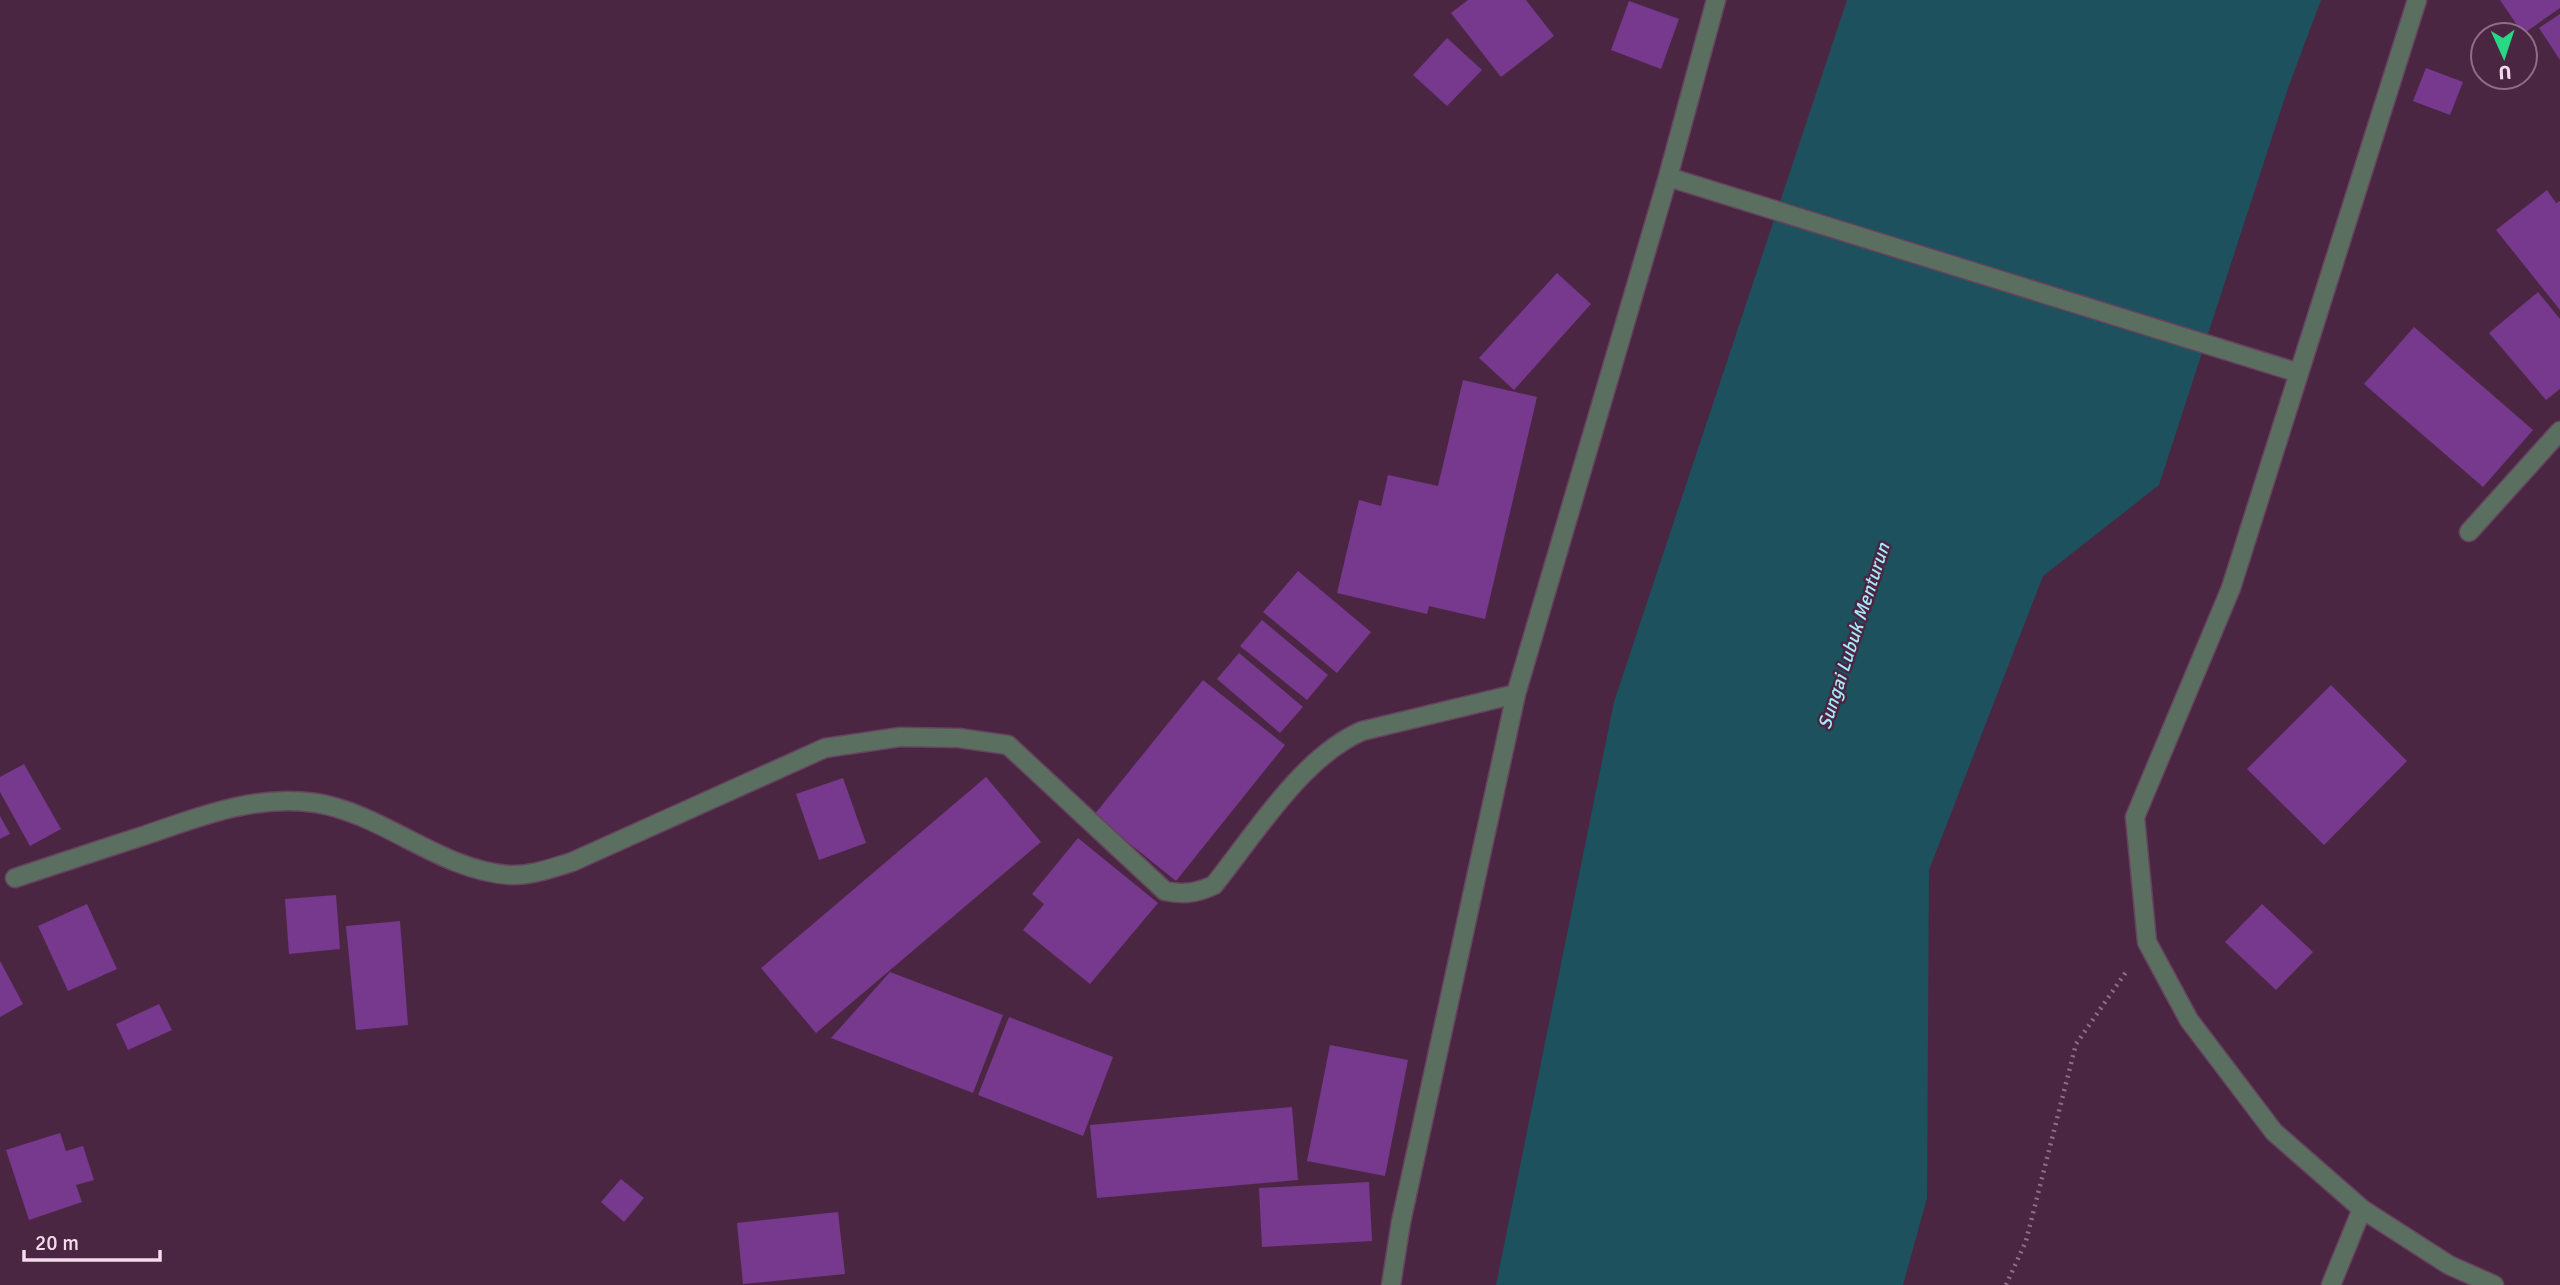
<svg xmlns="http://www.w3.org/2000/svg" width="2560" height="1285" viewBox="0 0 2560 1285" font-family="Signika,sans-serif">
<style>
.water{fill:#1d515d}
.building{fill:#76398d}
.lines{fill:none;stroke-linecap:round;stroke-linejoin:round}
.street-casing{stroke:#66435e;stroke-width:21}
.path{stroke:#8e6e86;stroke-width:4.5;stroke-dasharray:2 5;stroke-linecap:butt}
.street{stroke:#5b6f61;stroke-width:18}
.labels{text-anchor:middle;stroke-width:5;stroke-linejoin:round;paint-order:stroke}
.water-label{font-size:19px;font-style:italic;fill:#a8e9fa;stroke:#4b2643}
</style>
<rect width="100%" height="100%" fill="#4b2643"/>
<!-- water -->
<path class="water" d="M1847,0H2321L2288,88L2159,485L2043,576L1929,870L1927,1198L1903,1285H1496L1614,702Z"/>
<!-- building -->
<path class="building" d="M1468,0H1526L1554,36L1501,77L1451,13Z
M2500,0H2560V8L2523,34Z
M1629,1L1679,19L1661,69L1611,50Z
M2560,14V60L2539,28Z
M1447,38L1482,70L1447,106L1413,75Z
M2426,68L2463,82L2450,115L2413,101Z
M2547,190L2556,203L2560,201V310L2496,230Z
M1557,273L1591,304L1514,390L1479,358Z
M2538,292L2560,319V389L2546,400L2489,333Z
M2414,327L2533,430L2483,487L2364,384Z
M1463,380L1537,397L1485,619L1429,606L1427,614L1337,593L1359,500L1381,506L1388,475L1438,486Z
M1298,571L1371,632L1337,673L1263,612Z
M1262,620L1328,675L1307,700L1240,646Z
M1239,653L1303,707L1280,733L1217,679Z
M1203,680L1285,745L1176,881L1094,815Z
M2331,685L2407,761L2324,845L2247,769Z
M24,764L61,829L30,846L0,792V777Z
M986,777L1041,842L816,1033L761,968Z
M843,778L866,843L819,860L796,794Z
M0,816L10,834L0,839Z
M1078,838L1158,903L1090,984L1023,930L1044,904L1032,894Z
M336,895L340,949L289,954L285,899Z
M87,904L117,969L68,991L38,926Z
M2262,904L2313,952L2276,990L2225,942Z
M400,921L408,1025L356,1030L346,926Z
M0,961L23,1004L0,1017Z
M890,972L1003,1015L973,1093L831,1038Z
M159,1004L172,1030L128,1050L116,1024Z
M1009,1017L1113,1057L1083,1136L978,1095Z
M1330,1045L1408,1060L1385,1176L1307,1161Z
M1292,1107L1298,1180L1097,1198L1090,1125Z
M60,1133L66,1151L83,1146L94,1180L76,1185L82,1202L29,1220L6,1150Z
M621,1179L644,1198L624,1222L601,1202Z
M1369,1182L1372,1241L1262,1247L1259,1188Z
M838,1212L845,1274L743,1284L737,1223Z"/>
<g class="lines">
<defs>
<path id="street" d="M2417,0L2231,588L2135,817L2147,942L2189,1020L2274,1132L2362,1209L2449,1265L2494,1285
M1668,177L2299,373
M2469,532L2560,431
M15,878C58,864 102,849 146,835C201,816 257,794 316,803C384,814 441,871 510,875C531,876 552,868 572,862L825,748L900,737L959,738L1008,745L1165,891C1184,895 1197,893 1214,885C1255,834 1302,757 1362,731L1516,694
M1391,1285L1401,1222L1516,694L1668,177L1716,0
M2331,1285L2362,1209"/>
</defs>
<!-- street casing -->
<use href="#street" class="street-casing"/>
<!-- path -->
<path class="path" d="M2006,1285L2026,1241L2076,1044L2126,972"/>
<!-- street -->
<use href="#street" class="street"/>
</g>
<g class="labels">
<!-- water labels -->
<g class="water-label">
<text transform="translate(1853 636) rotate(-72)" y="7">Sungai Lubuk Menturun</text>
</g>
</g>
<!-- north arrow -->
<g transform="translate(2504 56) rotate(177)"><circle r="33" fill="#4b2643" stroke="#8e6e87" stroke-width="2"/>
<path d="M0-5L12 26L0 18L-12 26Z" fill="#29d885"/>
<text y="-10" font-size="19" font-weight="bold" text-anchor="middle" fill="#f3dbec">U</text>
</g>
<!-- scale -->
<path d="M24 1250v10h136v-10" fill="none" stroke="#f3dbec" stroke-width="3.5"/>
<text x="35" y="1250" font-size="21" fill="#f3dbec" stroke="#4b2643" stroke-width="5" paint-order="stroke">20 m</text>
</svg>
